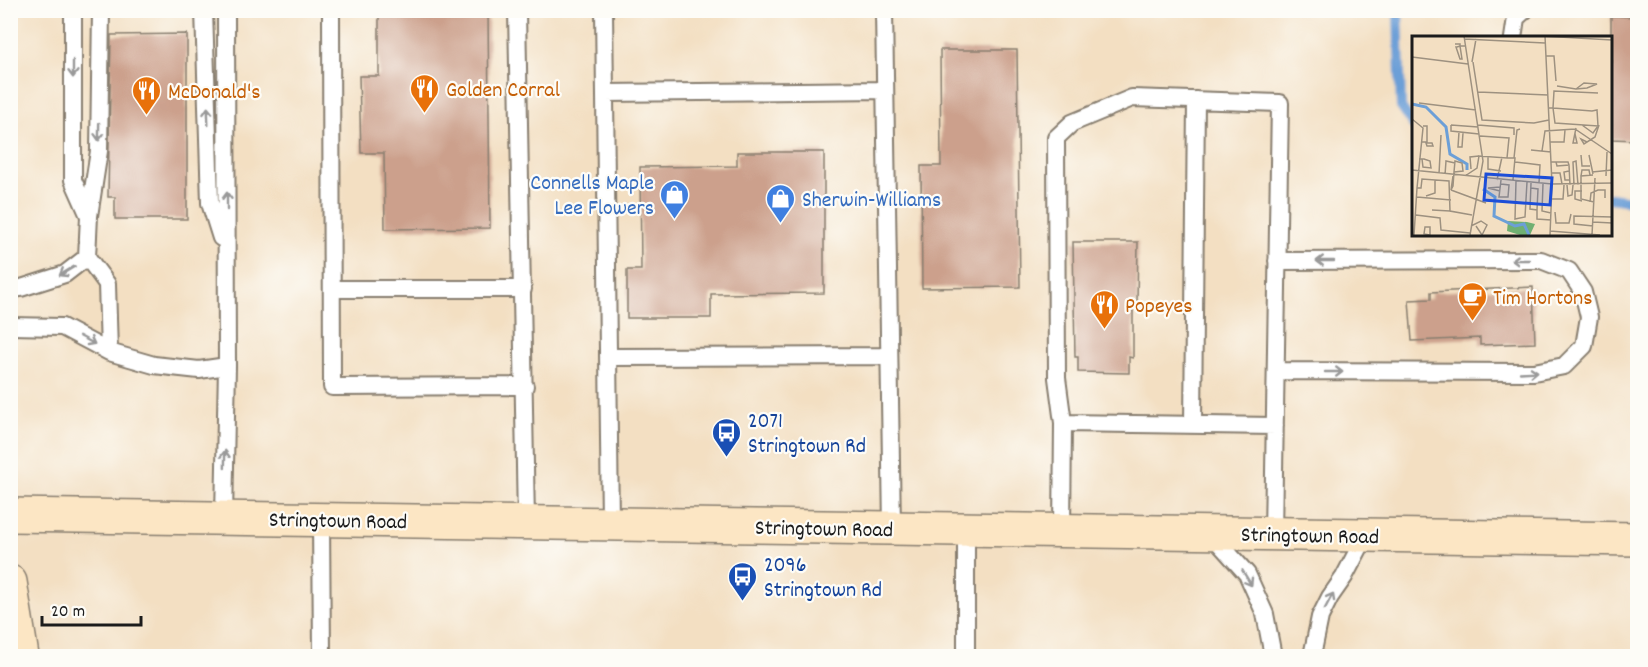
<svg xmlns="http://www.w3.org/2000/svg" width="1648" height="667" viewBox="0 0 1648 667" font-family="Dekko,sans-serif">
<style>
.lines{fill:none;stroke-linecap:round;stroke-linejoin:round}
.stream{stroke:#6c9fd7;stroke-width:10}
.building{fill:#cca08c}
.lane-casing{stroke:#887e6f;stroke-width:20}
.secondary-casing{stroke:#887e6f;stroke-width:36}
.lane{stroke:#fff;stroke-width:16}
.secondary{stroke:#fce6c4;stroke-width:33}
.oneway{stroke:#999}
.labels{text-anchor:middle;stroke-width:4.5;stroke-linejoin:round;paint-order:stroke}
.food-label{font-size:22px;fill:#c56008;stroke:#fdfcf7;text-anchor:start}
.shop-label{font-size:22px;fill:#366cbe;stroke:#fdfcf7;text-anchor:end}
.transit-label{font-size:22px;fill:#164399;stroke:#fdfcf7;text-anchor:start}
.street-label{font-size:22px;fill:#1c1c1c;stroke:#fdfcf7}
.inset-river{fill:none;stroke:#6c9fd7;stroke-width:3}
.inset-road{fill:none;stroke:#9d9180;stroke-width:1.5}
.view{fill:#1d4ed8;fill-opacity:0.15;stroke:#1d4ed8;stroke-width:3}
.inset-edge{fill:none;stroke:#1c1c1c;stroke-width:3}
</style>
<rect width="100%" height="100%" fill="#fdfcf7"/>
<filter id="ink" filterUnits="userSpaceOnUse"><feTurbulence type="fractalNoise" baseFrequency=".0167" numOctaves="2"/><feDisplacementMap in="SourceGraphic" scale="12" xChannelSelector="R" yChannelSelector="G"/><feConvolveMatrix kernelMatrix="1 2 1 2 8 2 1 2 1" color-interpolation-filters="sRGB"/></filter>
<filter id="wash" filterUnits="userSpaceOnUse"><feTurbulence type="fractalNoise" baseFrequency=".008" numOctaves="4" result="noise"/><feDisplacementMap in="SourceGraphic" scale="24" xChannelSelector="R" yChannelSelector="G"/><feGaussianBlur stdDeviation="1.35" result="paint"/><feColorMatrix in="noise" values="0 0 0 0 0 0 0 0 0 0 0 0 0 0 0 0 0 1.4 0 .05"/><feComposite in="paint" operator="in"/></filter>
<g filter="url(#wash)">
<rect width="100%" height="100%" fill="#f3dfc2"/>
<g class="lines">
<!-- stream -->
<path class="stream" d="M1398,10L1401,107L1414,126
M1610,198L1638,202"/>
</g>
<g id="blocks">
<!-- building -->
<path class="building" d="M379,10H488L490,228L385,229L384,153H361L359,76H379Z
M1611,16L1638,17V140L1611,139Z
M187,34V219H115V197H108L111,35Z
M940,50H1017L1020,287L922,288L921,166H941Z
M737,152H824V293L711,294V318H627V270H641L640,167L737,166Z
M1073,242H1138L1137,303H1133V358L1129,357V373L1078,372V357H1075Z
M1533,287L1535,343L1480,345V338L1412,341L1409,300L1431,299V292Z"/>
</g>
</g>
<g filter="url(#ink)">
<use href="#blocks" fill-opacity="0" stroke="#887e6f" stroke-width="1.5"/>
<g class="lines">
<defs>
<path id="lane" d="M204,10L210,203L221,238
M331,10L332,387L525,386
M517,10L526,522
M604,10L610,523
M884,10L892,528
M1513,38L1516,18L1525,10
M605,93L884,90
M89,216L99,151L101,10
M87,257L107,284L109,352
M10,289L21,288L65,274L87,257L89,216L73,180V10
M332,289H523
M10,326L62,327L109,352L154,365L199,370L227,366
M608,357L889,356
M1276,371L1534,372L1564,366L1584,346L1589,317L1583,292L1569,271L1541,260L1277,261
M1193,425L1196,100
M224,517L227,366L226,10
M321,519L322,656
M1062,531L1063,423
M1211,534L1247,574L1265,614L1273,656
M1273,534L1280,103L1132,98L1072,123L1056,138L1057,378L1063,423L1275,426
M966,656V529
M1312,656L1320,617L1330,597L1344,577L1366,535"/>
<path id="secondary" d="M10,515L1638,539
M10,582L22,656"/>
</defs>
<!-- lane casing -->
<use href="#lane" class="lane-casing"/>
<!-- secondary casing -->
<use href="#secondary" class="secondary-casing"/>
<!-- lane -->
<use href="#lane" class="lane"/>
<!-- secondary -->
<use href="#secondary" class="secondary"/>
</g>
<!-- one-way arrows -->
<defs><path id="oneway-shaft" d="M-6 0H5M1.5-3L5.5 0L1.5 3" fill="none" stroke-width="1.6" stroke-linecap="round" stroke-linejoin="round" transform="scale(1.5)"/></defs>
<g class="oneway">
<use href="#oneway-shaft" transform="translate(73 69) rotate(90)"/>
<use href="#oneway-shaft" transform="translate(208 116) rotate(-92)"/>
<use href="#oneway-shaft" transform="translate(99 132) rotate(91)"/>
<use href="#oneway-shaft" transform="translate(227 201) rotate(-90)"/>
<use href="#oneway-shaft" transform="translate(1520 260) rotate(180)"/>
<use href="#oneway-shaft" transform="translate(1325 261) rotate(180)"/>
<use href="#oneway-shaft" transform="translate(67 271) rotate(149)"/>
<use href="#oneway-shaft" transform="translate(87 340) rotate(28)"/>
<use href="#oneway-shaft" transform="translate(1334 372)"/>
<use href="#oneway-shaft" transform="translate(1529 372) rotate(-3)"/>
<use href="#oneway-shaft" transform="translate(225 459) rotate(-89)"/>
<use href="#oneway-shaft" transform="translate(1247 578) rotate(59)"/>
<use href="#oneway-shaft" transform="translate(1329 601) rotate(-62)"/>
</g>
</g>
<!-- icons -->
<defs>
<symbol id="restaurant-pin" viewBox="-11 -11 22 30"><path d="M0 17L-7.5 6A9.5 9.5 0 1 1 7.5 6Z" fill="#e8710a" stroke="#fdfcf7"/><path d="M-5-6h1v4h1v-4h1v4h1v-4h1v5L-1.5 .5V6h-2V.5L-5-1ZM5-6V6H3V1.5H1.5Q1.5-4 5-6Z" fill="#fff"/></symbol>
<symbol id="shop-pin" viewBox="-11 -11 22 30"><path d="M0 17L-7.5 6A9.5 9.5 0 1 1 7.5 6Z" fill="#3f7fe0" stroke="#fdfcf7"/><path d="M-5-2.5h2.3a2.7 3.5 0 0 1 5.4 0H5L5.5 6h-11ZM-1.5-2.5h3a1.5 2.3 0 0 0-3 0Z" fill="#fff"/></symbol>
<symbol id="cafe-pin" viewBox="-11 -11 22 30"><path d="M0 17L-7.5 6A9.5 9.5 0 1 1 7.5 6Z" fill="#e8710a" stroke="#fdfcf7"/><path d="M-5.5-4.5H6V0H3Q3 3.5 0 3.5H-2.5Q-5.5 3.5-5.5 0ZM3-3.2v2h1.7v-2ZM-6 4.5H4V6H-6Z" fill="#fff"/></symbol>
<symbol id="bus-pin" viewBox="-11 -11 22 30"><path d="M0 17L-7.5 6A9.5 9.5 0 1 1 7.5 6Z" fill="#1a4fb4" stroke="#fdfcf7"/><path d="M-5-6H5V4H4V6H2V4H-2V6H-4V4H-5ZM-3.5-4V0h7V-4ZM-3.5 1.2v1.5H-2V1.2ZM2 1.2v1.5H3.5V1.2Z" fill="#fff"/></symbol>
</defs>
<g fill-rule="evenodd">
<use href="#restaurant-pin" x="408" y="72" width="33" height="45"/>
<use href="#restaurant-pin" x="130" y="74" width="33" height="45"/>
<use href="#shop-pin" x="658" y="178" width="33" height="45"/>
<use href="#shop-pin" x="764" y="182" width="33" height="45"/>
<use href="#cafe-pin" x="1456" y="280" width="33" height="45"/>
<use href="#restaurant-pin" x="1088" y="288" width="33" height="45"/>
<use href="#bus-pin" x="710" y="416" width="33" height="45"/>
<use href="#bus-pin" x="726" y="560" width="33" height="45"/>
</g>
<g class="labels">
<!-- food labels -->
<g class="food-label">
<text x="446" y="96">Golden Corral</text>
<text x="168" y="98">McDonald's</text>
<text x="1493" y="304">Tim Hortons</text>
<text x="1125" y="312">Popeyes</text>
</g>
<!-- shop labels -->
<g class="shop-label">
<text x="654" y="189">Connells Maple<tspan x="654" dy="25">Lee Flowers</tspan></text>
<text x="802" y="206" text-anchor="start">Sherwin-Williams</text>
</g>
<!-- transit labels -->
<g class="transit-label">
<text x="748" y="427">2071<tspan x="748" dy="25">Stringtown Rd</tspan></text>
<text x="764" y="571">2096<tspan x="764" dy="25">Stringtown Rd</tspan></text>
</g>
<!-- street labels -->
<g class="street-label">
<text transform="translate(338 519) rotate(1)" y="8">Stringtown Road</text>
<text transform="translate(824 527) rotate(1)" y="8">Stringtown Road</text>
<text transform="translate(1310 534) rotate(1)" y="8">Stringtown Road</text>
</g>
</g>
<!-- overview -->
<g transform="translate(1412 36)">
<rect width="200" height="200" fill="#f3dfc2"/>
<path d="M96,185L115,186L123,188L118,199H108L95,195Z" fill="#70b072"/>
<path class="inset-river" d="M0,68L14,71L34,91L38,118L55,128V134M71,153L83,161L82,180L103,190L112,188L117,199"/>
<path class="inset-road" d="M52,0L71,125L58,199M130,0L200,4M133,0L140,148M52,3L133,7M43,8H48V10L50,23H48L44,11H45L48,10H54M134,20H142L144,45M0,21L56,28M60,26L64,3M61,26L70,84L122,87L137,84M145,50L164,53L175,52L185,48L172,47L164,53M66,56L136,59M7,67L64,74M136,72H141L180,75L185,74L186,90L143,87L141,72L142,55L186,57M0,83L11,92L5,152M39,89V95L67,98M39,89L66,91M66,89L102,92V99M170,89L181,97L186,90M47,96L46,111H50L51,97M163,98L165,107H161L164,92M10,106H15V90H11M138,106H152L153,94M175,106L169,103L172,108L183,101L187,89M14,107H20L21,110H15ZM119,114L139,116M130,115L133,95L163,93L200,118M169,119L170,130H178M177,119L181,138M76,120V133L89,135M95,122H103L101,144M102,122L105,94L108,93M7,123H12L18,125L19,132L11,131L10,123M103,126L128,129L127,147M139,126H156L157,129L145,130L144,126M157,129L158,149M59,133L58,121L67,120M0,134L140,148L200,147M157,135L152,136L153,144H158M180,136L200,134M139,137H148L150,148M27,138L29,99M33,139L34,125L43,127M181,139L169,140V163L182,166M41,140L39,154L41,150L42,136L43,125L50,127L51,135L42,136M53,140L65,132L67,120L95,122L97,102L68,100M169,140L170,134H177L178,139M194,140L195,116M85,144L90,121M104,145L103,183L113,181L115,146M119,147L118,173L125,174V183L139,184M89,148L97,149L96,161H87L89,144M131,148L130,175L139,177M155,149L156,160L160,159L161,149M162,149L161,126L164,125L166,149M5,152H9L10,143L37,145L38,175L60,179M119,152L126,153L125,174M39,154L74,167M88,155L76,152L88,151M170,155H163V163L170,165M14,160L23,157V144M5,161L39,164M140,163H151L152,149M178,166L179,157L186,154H193V162M20,174L38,175M143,176L144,187H157L159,178M4,179L28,182L29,194L58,197M181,186L200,187M59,190L69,185L75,189L70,199L64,190M181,190L162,188V180L200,181M13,191H18V199L12,198ZM138,195L188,199M2,199L5,152M138,199L140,148M180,199L183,142"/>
<path class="view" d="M74,138L140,142L138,169L72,164Z"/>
<rect width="200" height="200" class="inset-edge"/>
</g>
<!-- margin -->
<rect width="1648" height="667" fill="none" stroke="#fdfcf7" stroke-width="36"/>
<!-- scale -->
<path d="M42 616v9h99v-9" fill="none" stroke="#1c1c1c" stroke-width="3"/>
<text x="51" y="616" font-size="18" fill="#1c1c1c" stroke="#fdfcf7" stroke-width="4.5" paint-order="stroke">20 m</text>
</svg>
